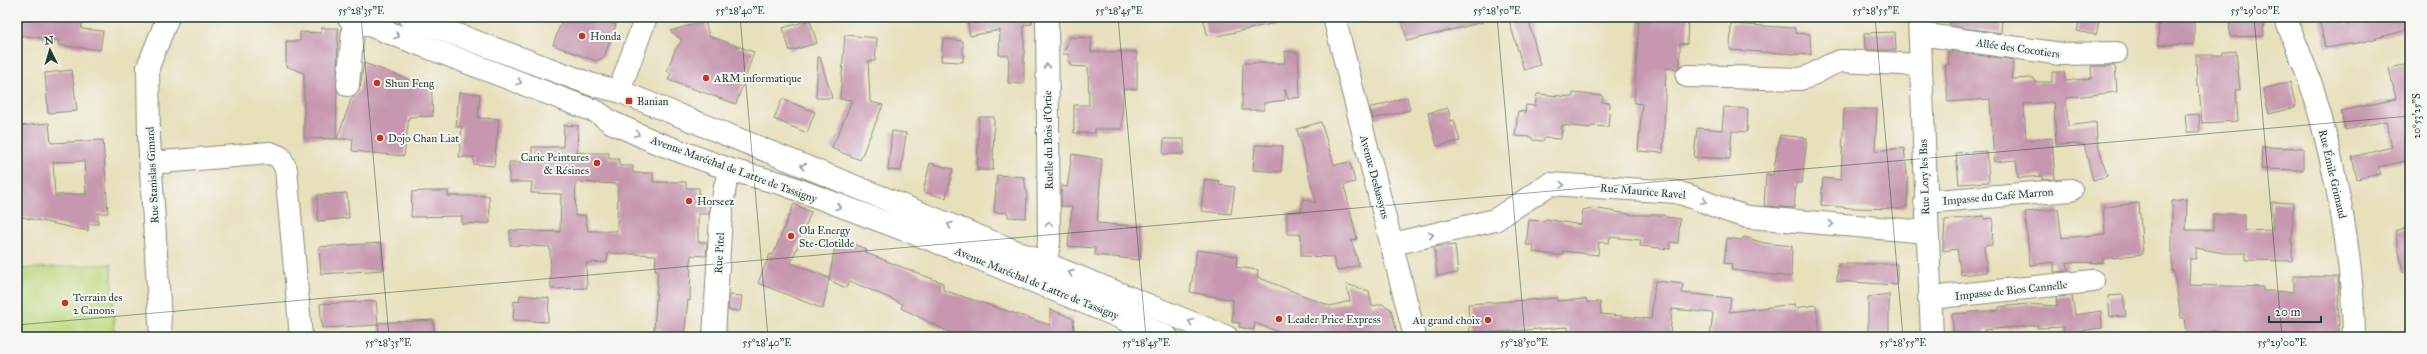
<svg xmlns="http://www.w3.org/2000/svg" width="2427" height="354" viewBox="0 0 2427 354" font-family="'IM FELL Great Primer',serif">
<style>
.green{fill:#bcd77c;stroke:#6e8a58}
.building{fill:#c697ae;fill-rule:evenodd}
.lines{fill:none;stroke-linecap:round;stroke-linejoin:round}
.minor-casing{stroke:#848e78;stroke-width:24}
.major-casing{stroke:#848e78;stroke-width:24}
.minor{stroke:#fff;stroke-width:22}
.major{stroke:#fff;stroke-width:22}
.oneway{stroke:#8f9e9a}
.ticks{fill:none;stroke:#1f3d34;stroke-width:1;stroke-opacity:0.45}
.poi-dot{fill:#c8321e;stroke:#f6f6f2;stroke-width:1.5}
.labels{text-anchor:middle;stroke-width:4;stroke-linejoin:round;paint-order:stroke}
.poi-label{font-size:11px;fill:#1f3d34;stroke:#f6f6f2;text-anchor:start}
.street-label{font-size:11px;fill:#1f3d34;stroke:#f6f6f2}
.neatline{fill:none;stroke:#1f3d34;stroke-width:1.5}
.ticks-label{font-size:10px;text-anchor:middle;fill:#1f3d34}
</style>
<rect width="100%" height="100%" fill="#f6f6f2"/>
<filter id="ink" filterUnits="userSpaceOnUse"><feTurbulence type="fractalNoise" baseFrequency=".025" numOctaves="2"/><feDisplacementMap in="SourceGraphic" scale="8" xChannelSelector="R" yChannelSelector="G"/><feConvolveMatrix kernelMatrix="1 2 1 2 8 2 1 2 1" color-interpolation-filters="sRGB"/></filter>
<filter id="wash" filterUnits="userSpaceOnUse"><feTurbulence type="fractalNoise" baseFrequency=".012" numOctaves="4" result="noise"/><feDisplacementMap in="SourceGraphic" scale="16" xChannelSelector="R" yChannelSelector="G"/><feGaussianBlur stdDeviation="0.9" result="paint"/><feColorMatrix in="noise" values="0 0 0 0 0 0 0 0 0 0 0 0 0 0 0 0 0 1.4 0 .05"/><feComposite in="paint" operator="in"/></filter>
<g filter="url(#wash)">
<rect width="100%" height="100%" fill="#e8dfbb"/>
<!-- green -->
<path class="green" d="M111,264L115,337H17V269Z"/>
<g id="blocks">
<!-- building -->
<path class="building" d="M17,17H83L81,29L103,31L100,50L58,45L59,40L17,35Z
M563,17H594L616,25L604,57L596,61L553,45Z
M967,17H1032V24L1024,25V84L1008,83L1009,55H999L1000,30L970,36Z
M1203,17H1275L1276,23L1217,36L1207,34Z
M1401,17H1483V22L1407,41Z
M1508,17H1528L1540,65L1524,70Z
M1639,17H1688L1687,44L1680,43V66L1677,69L1666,68L1663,153L1638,151L1642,104L1634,103Z
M1950,17H2002L2001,33L1949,26Z
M2080,17H2100L2096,35L2077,31Z
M2159,17H2194V44L2158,45Z
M2319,17H2344L2346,25L2375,17H2410V29L2363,42L2325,48Z
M2263,18L2264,36L2230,37L2229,19Z
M810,20L817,43L790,51L783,28Z
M705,21L709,36L754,52L736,104L668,80L671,73L667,71L675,50L682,40L670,31Z
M1731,24L1795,28V33L1810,34L1811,55L1730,50Z
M321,28H338L336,139L304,138V73L286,66V41H300V32L321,33Z
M1895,32L1896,50H1865L1864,33Z
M845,35L877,38L875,61H868L870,102L883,105L860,160L831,148L837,137L852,100L840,99Z
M1070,37L1092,38L1091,52H1137V89H1123L1122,129H1095V133H1074V105H1089L1088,67L1070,66L1068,54H1063Z
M943,39L963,41V62L941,61Z
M1285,51L1298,53L1300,97L1288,99L1285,89V100L1264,103V110H1242L1243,63H1285Z
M1948,51L2014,60L2011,79L2034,78L2035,82H2052V72H2064L2065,81L2092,78L2091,66H2115L2117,92L2066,98L2068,126L2096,122L2097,140L2107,176L2093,180L2084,144L2056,145L2054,102L2024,104L2026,140L2052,138L2055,179L2042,180V176L2018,178L2016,160L1994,162L1990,99L1948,102L1945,65H1949Z
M2236,51L2240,90H2236L2238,121L2202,123L2199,87H2197L2196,55H2223V52Z
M818,57H820L832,98H816Z
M364,63L416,82L431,81L433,116L409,117L404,156L352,151L353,139H337L352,97L358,92L360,87Z
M2410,64V160L2378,167L2380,174L2357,179L2352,157L2392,147L2386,121L2345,130L2341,111L2396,99L2389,68Z
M72,70L77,111L48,113L45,73Z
M2290,82L2296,107L2269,114L2263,89Z
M459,92L480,94L478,118L499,119L494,166L473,164L474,157H459L462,127H456Z
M1573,93L1603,96L1602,102L1610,103L1608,127L1592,126L1590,128L1562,125L1561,139L1545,138L1543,141L1533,140L1531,137L1515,136L1518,111L1525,112L1526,105L1535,106L1537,94L1573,97Z
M1407,97L1410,110L1373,119L1370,108Z
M782,99L815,112L807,133L774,119Z
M1724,107L1748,109L1747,132L1732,131L1730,159L1694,157L1697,128L1722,130Z
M1448,108L1451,121L1454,120L1460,141L1437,146L1428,113Z
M1844,109H1877L1875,151L1904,148L1908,183L1907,206L1901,209L1851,208L1821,205L1823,178L1841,180Z
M2199,114L2200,132H2187L2185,115Z
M979,117H994L993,170H977Z
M1321,122L1334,165L1350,162L1355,182L1344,185L1357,239L1351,240L1359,265L1337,271L1333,257L1301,256V234H1287V212H1301L1303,199L1316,203L1297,129Z
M49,123L51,143L103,140L108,213H98V224H88V231L17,216L19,126ZM84,161L86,194L55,195L53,162Z
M564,125L578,126L577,153H609V159H619V166H633V173H653V182H686V188H699V199L710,200L709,214H698V242H707L706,256L691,255L690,301L688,300L684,337H660V330H654L658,270H655L656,255L608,253L607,262L586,263L587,288L551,289L550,247L510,245V230L560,232L561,194L531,193L532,182H509V162H532V147H563ZM576,182L618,184L617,231H588L585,215L575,216Z
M892,131L906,133L901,171L888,170Z
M1780,135L1807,138L1802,183H1796L1794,208L1764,206L1766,174L1773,175Z
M1164,139H1184V154H1163Z
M1255,145L1283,146L1281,172L1253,170Z
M2262,147L2303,148V170L2261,169Z
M1987,151L1989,182L1959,184L1956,153Z
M1072,154L1102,159L1097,223L1142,227L1140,260L1095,255V248L1068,246L1072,207L1061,206V195L1062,186L1067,187Z
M930,163L953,169L946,198L923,192Z
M997,175L1024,177L1027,195L1026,218L1008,217V213L994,212Z
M1205,179L1220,181L1219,185L1235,187L1231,214L1201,211Z
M426,191H448V196H489L490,223L462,224V216L411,217L412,192Z
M347,193L349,218L318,221L317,195Z
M2187,199L2186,230H2213V214H2245V231L2272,230V202L2293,203L2292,261L2246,260V253H2224L2196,248V259H2190L2189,285L2263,287V291L2294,292V276L2338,277L2339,337H2246V332L2215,331L2186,335L2184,318H2181L2174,272H2172V201Z
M2139,203L2143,254L2103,259V263L2067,262L2068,271L2054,272V262L2030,265L2025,212L2058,209L2062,238L2105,234L2103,207Z
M794,204L811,212L791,263L829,278L823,309L758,283L770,254L773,255Z
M1592,208L1635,215H1664L1666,217L1680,219L1678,243L1670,242V249L1640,246L1641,240L1610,237L1609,243L1599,242L1598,255L1563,251V255H1554L1533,252L1534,245H1526L1529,220L1543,221L1546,219L1581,225L1583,210Z
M1984,216V219L1993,218L1992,245L1984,246L1987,272L1961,275L1957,249L1943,251L1945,220Z
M2410,227V271L2403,272L2395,231Z
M1744,237L1764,243L1792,246L1791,277L1731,270L1732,264L1724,263L1727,238L1741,240Z
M836,240L852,243L867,250L866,253L943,283V290L1050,325V309L1073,319L1074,333L1078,334L1077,337H959L901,308L903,304L850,281L846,288L829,280Z
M381,243L383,270L321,274L319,247Z
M1455,245L1458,273L1437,276L1434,247Z
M1197,250L1237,256L1236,267L1258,270L1257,277L1330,306L1350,301L1346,284L1369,291L1372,306L1382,304L1391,309L1398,337H1292L1255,323L1254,330L1239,327L1240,323L1232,322L1233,300L1190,292Z
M1838,264H1897V285L1837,281Z
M1655,281L1683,284L1682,293L1731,298L1729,312L1795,304L1794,308L1816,305L1820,332L1788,337H1710L1713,313L1672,309L1670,337H1568V327L1470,334L1468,304L1557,298V301L1586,299L1587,302H1600L1601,314L1651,319Z
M1889,294V334H1868V297Z
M520,295L549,298L548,322L513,320L514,301L519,302Z
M729,295L742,296L740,311L728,310Z
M2123,295L2126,316L2110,317L2108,296Z
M2072,296L2075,315L2101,311L2102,328L2064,333V327L2037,328L2038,325L1984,330V337H1954L1952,314L1999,310V307L2028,304L2057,306L2056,297Z
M376,301L378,325L322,328L320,304Z
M433,320L435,337H379L378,323Z"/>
</g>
</g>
<g filter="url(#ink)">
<use href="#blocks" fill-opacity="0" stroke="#848e78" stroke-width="1"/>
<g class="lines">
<defs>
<path id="minor" d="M1334,17L1415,337
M1919,17L1932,337
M2285,17C2295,43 2307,70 2315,97C2337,175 2353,256 2354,337
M1920,34L2061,54L2116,53
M1687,76L1800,79C1816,76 1826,64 1841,61L1921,65
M348,85L354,19
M619,91L646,17
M151,163L270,153L280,157L286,169L301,337
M1925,202L2071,190
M1393,244L1495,220L1550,184L1676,192C1701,198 1723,212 1749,217L1927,232
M1046,262L1049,242L1047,17
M1929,298L2093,281
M161,337L149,138L148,67L168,17
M714,337L721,215L725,186L731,170"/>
<path id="major" d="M348,17L597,112L611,122L655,142L731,170L783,184L966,253L1167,337
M409,17L593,85L619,91L1227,337"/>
</defs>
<!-- minor casing -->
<use href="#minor" class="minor-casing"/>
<!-- major casing -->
<use href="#major" class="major-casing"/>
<!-- minor -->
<use href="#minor" class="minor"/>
<!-- major -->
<use href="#major" class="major"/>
</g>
<!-- one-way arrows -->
<defs><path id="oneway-chevron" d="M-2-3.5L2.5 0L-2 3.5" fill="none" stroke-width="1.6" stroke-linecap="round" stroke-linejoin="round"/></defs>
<g class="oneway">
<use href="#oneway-chevron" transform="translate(397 36) rotate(21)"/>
<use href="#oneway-chevron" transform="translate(1047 66) rotate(-91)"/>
<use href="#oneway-chevron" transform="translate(519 82) rotate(21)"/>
<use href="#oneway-chevron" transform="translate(637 134) rotate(25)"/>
<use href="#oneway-chevron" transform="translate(803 166) rotate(-158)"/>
<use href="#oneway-chevron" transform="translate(1562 185) rotate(3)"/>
<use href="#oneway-chevron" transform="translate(1704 201) rotate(25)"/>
<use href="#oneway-chevron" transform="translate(838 207) rotate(20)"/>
<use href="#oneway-chevron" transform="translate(1049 224) rotate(-91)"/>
<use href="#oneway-chevron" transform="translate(1831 224) rotate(5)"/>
<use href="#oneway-chevron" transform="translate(950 225) rotate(-158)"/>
<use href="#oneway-chevron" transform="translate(1431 235) rotate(-13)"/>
<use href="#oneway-chevron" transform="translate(1071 273) rotate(-158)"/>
<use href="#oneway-chevron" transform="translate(1191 322) rotate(-158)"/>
</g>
</g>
<!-- ticks -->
<path class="ticks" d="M361,17L389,337M740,17L768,337M1118,17L1146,337M1497,17L1525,337M1875,17L1903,337M2254,17L2282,337M17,325L2410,116"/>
<!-- markers -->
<g class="poi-dot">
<circle cx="582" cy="36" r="4"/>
<circle cx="706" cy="78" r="4"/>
<circle cx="377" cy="83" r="4"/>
<rect x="625" y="97" width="8" height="8" rx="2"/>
<circle cx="380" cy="138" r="4"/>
<circle cx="597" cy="163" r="4"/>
<circle cx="689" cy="201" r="4"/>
<circle cx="791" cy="236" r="4"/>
<circle cx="65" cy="303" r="4"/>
<circle cx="1279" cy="319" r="4"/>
<circle cx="1488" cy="320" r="4"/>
</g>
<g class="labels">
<!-- poi labels -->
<g class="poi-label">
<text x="590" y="40">Honda</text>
<text x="714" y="82">ARM informatique</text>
<text x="385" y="87">Shun Feng</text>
<text x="637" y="105">Banian</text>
<text x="388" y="142">Dojo Chan Liat</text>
<text x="589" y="161" text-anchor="end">Caric Peintures<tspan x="589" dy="13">&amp; Résines</tspan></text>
<text x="697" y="205">Horseez</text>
<text x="799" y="234">Ola Energy<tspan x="799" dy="13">Ste-Clotilde</tspan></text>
<text x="73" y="301">Terrain des<tspan x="73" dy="13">2 Canons</tspan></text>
<text x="1287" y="323">Leader Price Express</text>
<text x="1480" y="324" text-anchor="end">Au grand choix</text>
</g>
<!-- street labels -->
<g class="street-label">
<text transform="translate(2018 48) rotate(8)" y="4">Allée des Cocotiers</text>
<text transform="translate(1048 140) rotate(-91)" y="4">Ruelle du Bois d'Ortie</text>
<text transform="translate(734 169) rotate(20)" y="4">Avenue Maréchal de Lattre de Tassigny</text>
<text transform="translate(2333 174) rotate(77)" y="4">Rue Émile Grimaud</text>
<text transform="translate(152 175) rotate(-93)" y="4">Rue Stanislas Gimard</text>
<text transform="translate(1375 177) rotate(75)" y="4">Avenue Desbassyns</text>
<text transform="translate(1924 177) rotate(-92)" y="4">Rue Lory les Bas</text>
<text transform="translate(1643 191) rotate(5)" y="4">Rue Maurice Ravel</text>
<text transform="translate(1998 196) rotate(-5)" y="4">Impasse du Café Marron</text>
<text transform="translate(719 253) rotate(-87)" y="4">Rue Pitel</text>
<text transform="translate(1037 283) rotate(22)" y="4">Avenue Maréchal de Lattre de Tassigny</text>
<text transform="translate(2011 290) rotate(-6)" y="4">Impasse de Bios Cannelle</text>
</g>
</g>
<!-- margin -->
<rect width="2427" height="354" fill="none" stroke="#f6f6f2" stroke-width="44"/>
<!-- north arrow -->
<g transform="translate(50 50) rotate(355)" stroke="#f6f6f2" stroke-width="3" paint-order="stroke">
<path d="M0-3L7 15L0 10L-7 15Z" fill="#1f3d34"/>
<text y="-6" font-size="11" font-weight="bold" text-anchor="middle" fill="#1f3d34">N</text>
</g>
<!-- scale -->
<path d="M2269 316v6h52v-6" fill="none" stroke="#1f3d34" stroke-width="2"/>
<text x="2275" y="316" font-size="12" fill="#1f3d34" stroke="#f6f6f2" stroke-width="3" paint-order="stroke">20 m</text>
<rect x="22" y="22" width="2383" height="310" class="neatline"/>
<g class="ticks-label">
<text x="361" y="14">55°28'35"E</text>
<text x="740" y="14">55°28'40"E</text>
<text x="1119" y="14">55°28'45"E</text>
<text x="1497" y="14">55°28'50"E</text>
<text x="1876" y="14">55°28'55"E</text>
<text x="2255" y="14">55°29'00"E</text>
<text transform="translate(2416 116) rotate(-90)" y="4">20°53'25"S</text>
<text x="388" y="346">55°28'35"E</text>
<text x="767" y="346">55°28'40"E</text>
<text x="1146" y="346">55°28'45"E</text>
<text x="1524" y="346">55°28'50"E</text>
<text x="1903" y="346">55°28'55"E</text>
<text x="2282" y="346">55°29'00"E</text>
</g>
</svg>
